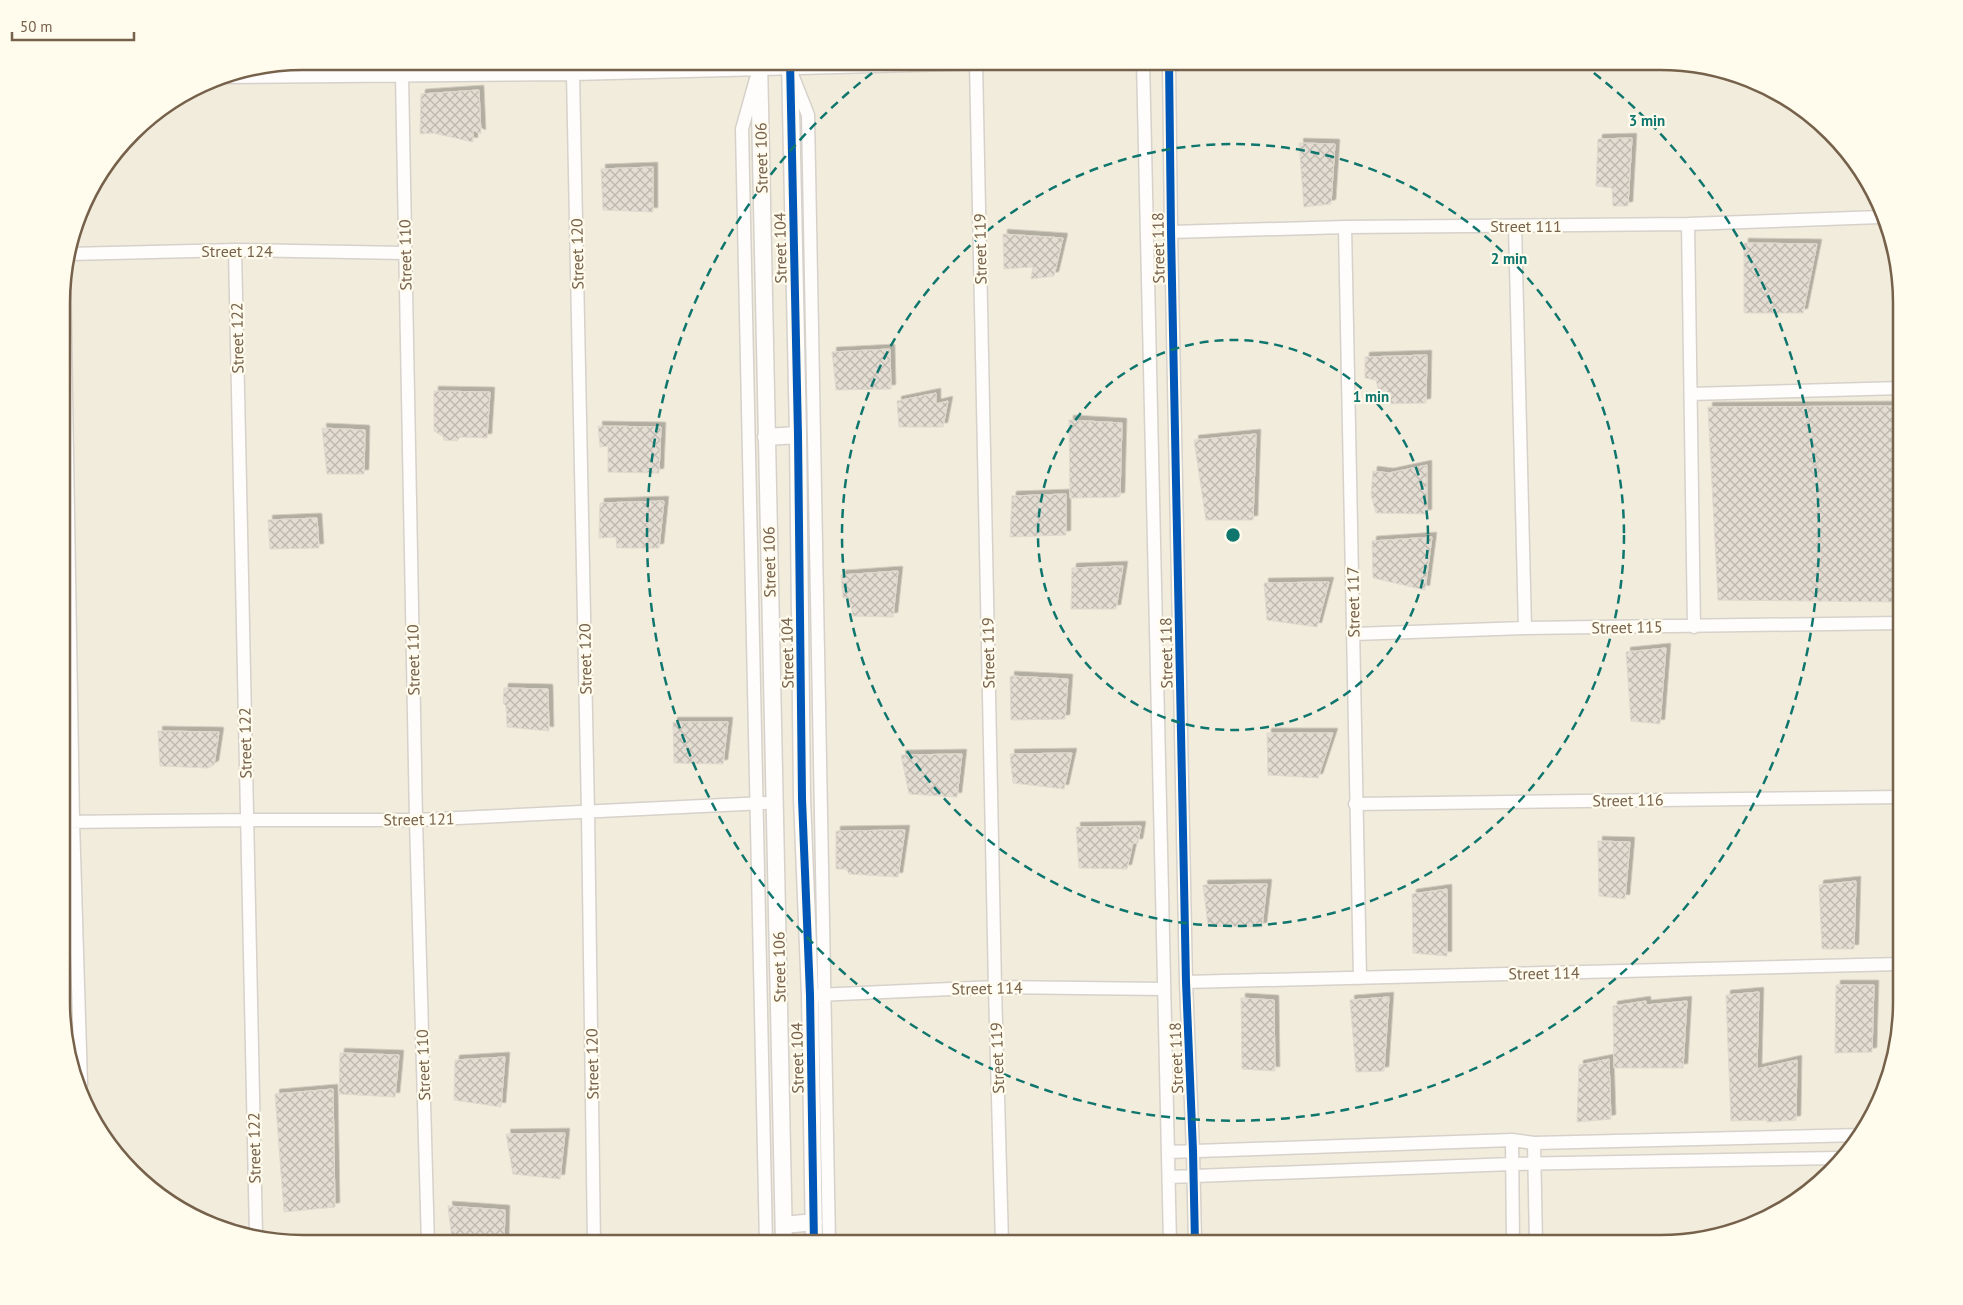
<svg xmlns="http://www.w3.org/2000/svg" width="1963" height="1305" viewBox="0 0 1963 1305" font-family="'PT Sans',sans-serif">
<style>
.residential{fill:#f2ecdc}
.building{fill:url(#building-cross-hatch);stroke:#e0d9ce;filter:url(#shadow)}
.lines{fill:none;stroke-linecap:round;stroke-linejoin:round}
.minor-casing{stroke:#d6d1ca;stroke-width:15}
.tertiary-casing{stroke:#d6d1ca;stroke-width:19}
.minor{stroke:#fefdfc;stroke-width:12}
.tertiary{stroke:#fefdfc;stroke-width:16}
.cycleway-casing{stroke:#fffbed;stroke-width:11}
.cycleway{stroke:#0057b8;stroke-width:8}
.ring{fill:none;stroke:#0f766e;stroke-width:2.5;stroke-dasharray:9 6}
.labels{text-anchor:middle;stroke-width:4.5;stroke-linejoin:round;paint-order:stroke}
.street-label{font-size:16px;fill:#76614b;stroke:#fffbed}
.rim{fill:none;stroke:#76614b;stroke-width:2.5}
.centre{fill:#0f766e;stroke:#fffbed;stroke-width:2.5}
.ring-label{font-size:15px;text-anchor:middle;font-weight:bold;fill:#0f766e;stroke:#fffbed;stroke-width:4.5;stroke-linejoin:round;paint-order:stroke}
</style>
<defs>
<pattern id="building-cross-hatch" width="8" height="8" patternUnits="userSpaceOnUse" patternTransform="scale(1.25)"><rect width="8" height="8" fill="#e4ddd3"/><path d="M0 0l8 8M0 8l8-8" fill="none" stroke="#bdb7ad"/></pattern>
<filter id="shadow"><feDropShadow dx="4.5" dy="-4.5" stdDeviation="0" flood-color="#0004"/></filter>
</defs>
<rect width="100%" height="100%" fill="#f7f4ec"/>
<!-- residential -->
<path class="residential" d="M303,61H1660L1737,74L1795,102L1870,182L1901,287V1018L1889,1079L1861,1137L1781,1212L1676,1243L303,1244L226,1231L168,1203L94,1123L63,1033V272L86,196L143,121L211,80Z"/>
<!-- building -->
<path class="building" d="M479,90L481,134L473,130V142L433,133L420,134L421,94Z
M1632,138L1628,206H1613L1612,188L1596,186L1598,139Z
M1299,143L1335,144L1331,204L1304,207Z
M653,167V212L603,210L601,169Z
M1003,234L1063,238L1054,276L1031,279L1033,267L1004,269Z
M1744,243L1817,244L1803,313H1744Z
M890,349L891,389L836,390L832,352Z
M1427,355L1426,403L1382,404L1376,380L1365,378V357Z
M434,391L490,392L487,438L460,437L457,441L444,440L443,436L434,431Z
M936,393V404L948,401L943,427H899L897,401Z
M1901,406V602L1718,600L1708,407Z
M1069,420L1122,423L1120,497L1070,498Z
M598,426L661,427L659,473L608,472V446L600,447Z
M322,428L365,430L364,474H327Z
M1256,434L1253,520H1206L1194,440Z
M1427,465V514L1376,513L1371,495L1373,471L1389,473Z
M1066,494V535L1010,537L1012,496Z
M664,501L659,548H617L616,537L599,538L600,503Z
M317,518L319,548L270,549L268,520Z
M1432,537L1425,590L1373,578L1372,541Z
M1123,566L1116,609H1071L1072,568Z
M898,571L893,617L853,616L849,598H843L841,575Z
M1329,582L1317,627L1267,620L1264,583Z
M1666,648L1660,724L1631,721L1626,652Z
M1010,676L1068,679L1065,719L1011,720Z
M504,688L548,689L549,731L507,727L506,706L503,703Z
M673,722H728L723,764L674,763Z
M158,731L219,732L214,765L208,768L160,766Z
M1267,733H1333L1318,778L1268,775Z
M1072,753L1064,789L1013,783L1010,754Z
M962,754L957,797L909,794L901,755Z
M1141,826L1138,843H1133L1127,869L1079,868L1076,827Z
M905,830L898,877L849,874L846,869H836V831Z
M1598,841L1630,842L1625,899L1599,896Z
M1856,881L1854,949H1822L1819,885Z
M1267,884L1262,927L1208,926L1203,885Z
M1447,889V956L1413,953L1412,894Z
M1836,985H1874L1872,1052L1835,1053Z
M1759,992L1757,1069L1797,1060L1796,1120L1767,1122V1120L1731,1121L1726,995Z
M1389,997L1384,1071L1356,1072L1350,1000Z
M1241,998L1274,1000L1275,1071L1242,1069Z
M1646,1001V1005L1687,1001L1683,1068H1614L1613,1006Z
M340,1053L399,1055L395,1097L339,1094Z
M505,1057L501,1107L454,1100L455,1060Z
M1609,1059L1611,1119L1577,1122L1579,1065Z
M333,1089L335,1207L284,1212L275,1094Z
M565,1133L560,1179L513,1174L506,1134Z
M448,1206L505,1210L504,1244H463V1236L452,1239Z"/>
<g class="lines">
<defs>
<path id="minor" d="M1143,61L1170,1243
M1169,61L1171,232L1186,982L1193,1151L1195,1243
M976,63L995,987L1002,1243
M573,74L588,813L594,1244
M402,76L416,820L428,1244
M224,77L573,74L1061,61
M793,77L808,115L829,1244
M756,79L742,129L766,1244
M1688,224L1694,627
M1515,226L1525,628
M1345,227L1360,978
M1171,232L1345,227L1688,224L1880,217
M235,250L256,1236
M69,254L235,250L405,253
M64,269L73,821L81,1084
M1691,394L1901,388
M1354,634L1525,628L1901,623
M1355,804L1901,797
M63,822L247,820H416L765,803
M1186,982L1901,964
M817,995L995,987L1164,989
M1512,1140L1513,1243
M1534,1143L1536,1243
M1168,1152L1512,1140L1534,1143L1862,1135
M1169,1177L1512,1164L1838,1158"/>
<path id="tertiary" d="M759,61L784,1244
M790,61L798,435L802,799L810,995L814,1244
M766,437L798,435
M784,1225L814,1222"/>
</defs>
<!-- minor casing -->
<use href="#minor" class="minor-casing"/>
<!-- tertiary casing -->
<use href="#tertiary" class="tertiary-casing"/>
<!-- minor -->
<use href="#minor" class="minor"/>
<!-- tertiary -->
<use href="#tertiary" class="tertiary"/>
<defs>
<path id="cycleway" d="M790,61L798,435L802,799L810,995L814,1244
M1169,61L1171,232L1186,982L1193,1151L1195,1243"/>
</defs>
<!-- cycleway casing -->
<use href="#cycleway" class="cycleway-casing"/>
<!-- cycleway -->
<use href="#cycleway" class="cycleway"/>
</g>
<!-- distance rings -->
<g class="ring">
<circle cx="1233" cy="535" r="195"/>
<circle cx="1233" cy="535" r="391"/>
<path d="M1582 64A586 586 0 1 1 884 64"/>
</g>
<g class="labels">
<!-- street labels -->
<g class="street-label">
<text transform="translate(761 158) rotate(-91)" y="6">Street 106</text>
<text x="1526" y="232">Street 111</text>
<text transform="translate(780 248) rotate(-91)" y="6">Street 104</text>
<text transform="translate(1158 248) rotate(-91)" y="6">Street 118</text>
<text transform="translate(980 249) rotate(-91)" y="6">Street 119</text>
<text x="237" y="257">Street 124</text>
<text transform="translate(577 254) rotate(-91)" y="6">Street 120</text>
<text transform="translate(405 255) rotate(-91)" y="6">Street 110</text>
<text transform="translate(237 338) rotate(-91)" y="6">Street 122</text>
<text transform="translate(769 562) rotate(-91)" y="6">Street 106</text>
<text transform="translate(1353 602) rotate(-91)" y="6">Street 117</text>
<text transform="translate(1627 627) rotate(-1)" y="6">Street 115</text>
<text transform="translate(787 653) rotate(-91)" y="6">Street 104</text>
<text transform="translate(988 653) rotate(-91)" y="6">Street 119</text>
<text transform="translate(1166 653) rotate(-91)" y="6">Street 118</text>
<text transform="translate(585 659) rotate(-91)" y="6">Street 120</text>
<text transform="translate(413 660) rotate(-91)" y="6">Street 110</text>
<text transform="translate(245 743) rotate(-91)" y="6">Street 122</text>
<text transform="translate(1628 800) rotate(-1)" y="6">Street 116</text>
<text transform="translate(419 819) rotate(-1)" y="6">Street 121</text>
<text transform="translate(779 967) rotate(-91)" y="6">Street 106</text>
<text transform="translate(1544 973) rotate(-1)" y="6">Street 114</text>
<text transform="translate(987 988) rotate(-1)" y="6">Street 114</text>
<text transform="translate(797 1058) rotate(-91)" y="6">Street 104</text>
<text transform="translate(997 1058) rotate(-92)" y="6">Street 119</text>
<text transform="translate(1176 1058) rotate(-92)" y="6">Street 118</text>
<text transform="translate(592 1064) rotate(-91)" y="6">Street 120</text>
<text transform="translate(423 1065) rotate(-92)" y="6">Street 110</text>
<text transform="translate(254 1148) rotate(-91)" y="6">Street 122</text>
</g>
</g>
<!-- crop -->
<path d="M0 0H1963V1305H0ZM303 70H1660A233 233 0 0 1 1893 303V1002A233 233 0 0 1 1660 1235H303A233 233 0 0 1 70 1002V303A233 233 0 0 1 303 70Z" fill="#fffbed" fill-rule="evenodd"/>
<path class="rim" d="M303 70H1660A233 233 0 0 1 1893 303V1002A233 233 0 0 1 1660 1235H303A233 233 0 0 1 70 1002V303A233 233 0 0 1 303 70Z"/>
<circle cx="1233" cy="535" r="8" class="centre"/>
<g class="ring-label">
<text x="1647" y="126">3 min</text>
<text x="1509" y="264">2 min</text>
<text x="1371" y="402">1 min</text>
</g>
<!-- scale -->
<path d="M12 32v8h122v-8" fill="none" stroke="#76614b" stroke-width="2.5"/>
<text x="20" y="32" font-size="15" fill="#76614b" stroke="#fffbed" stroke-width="4" paint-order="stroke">50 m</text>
</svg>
